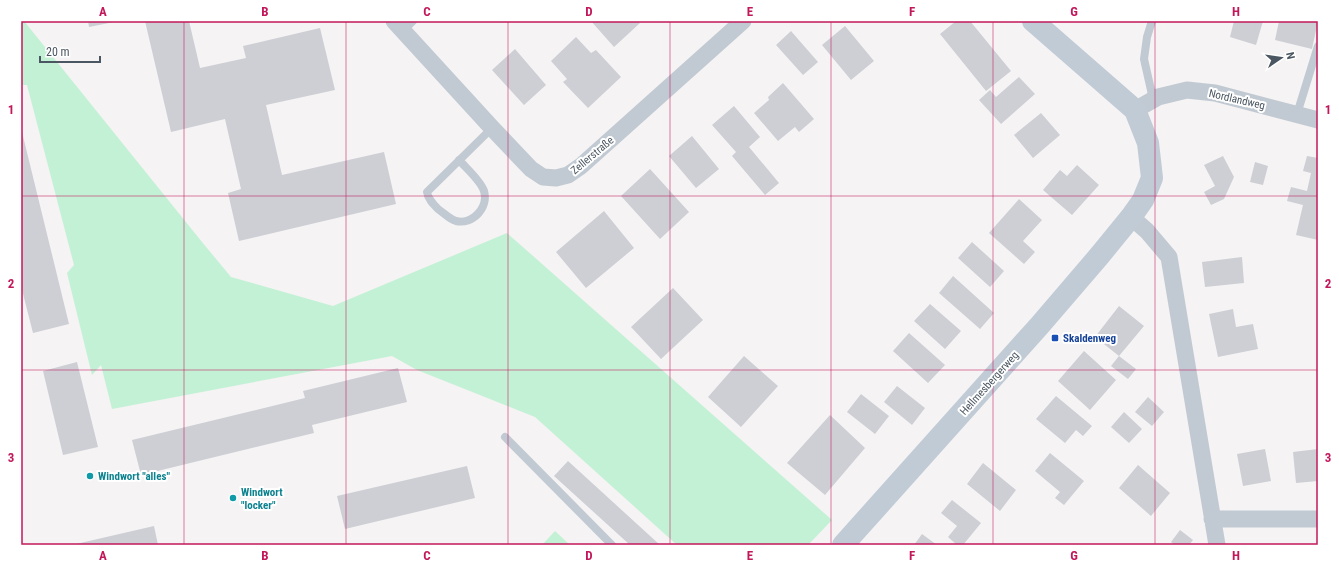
<svg xmlns="http://www.w3.org/2000/svg" width="1339" height="566" viewBox="0 0 1339 566" font-family="'Roboto Condensed',sans-serif">
<style>
.green{fill:#c3f1d5}
.building{fill:#cdcfd5}
.lines{fill:none;stroke-linecap:round;stroke-linejoin:round}
.lane{stroke:#c1cad2;stroke-width:8}
.street{stroke:#c1cad2;stroke-width:17}
.secondary{stroke:#c1cbd6;stroke-width:22}
.grid{fill:none;stroke:#c2185b;stroke-width:1;stroke-opacity:0.55}
.transit-dot{fill:#1a4fb4;stroke:#fff;stroke-width:1.5}
.culture-dot{fill:#0f9aa8;stroke:#fff;stroke-width:1.5}
.labels{text-anchor:middle;stroke-width:4;stroke-linejoin:round;paint-order:stroke}
.street-label{font-size:11px;fill:#4a5661;stroke:#fff}
.transit-label{font-size:11px;font-weight:bold;fill:#164399;stroke:#fff;text-anchor:start}
.culture-label{font-size:11px;font-weight:bold;fill:#0d838f;stroke:#fff;text-anchor:start}
.neatline{fill:none;stroke:#c2185b;stroke-width:1.5}
.grid-label{font-size:13px;text-anchor:middle;font-weight:bold;fill:#c2185b}
</style>
<rect width="100%" height="100%" fill="#f5f3f3"/>
<!-- green -->
<path class="green" d="M21,21H24L202,242L231,277L333,306L507,233L832,520L808,545H677L535,417L417,370L392,356L112,409L101,365L92,375L67,273L74,265L27,85H21Z
M555,531L570,545H542Z"/>
<!-- building -->
<path class="building" d="M88,21H114V22L89,27Z
M145,21H189L200,68L246,58L243,46L320,28L335,90L266,105L282,175L384,152L396,204L239,241L228,193L241,189L225,119L171,132Z
M591,21H638L640,23L614,47Z
M956,21H970L1011,71L986,91L940,34Z
M1234,21H1263L1256,45L1230,37Z
M1279,21H1318L1312,49L1275,40Z
M845,26L874,61L851,80L822,45Z
M791,31L818,62L803,75L776,45Z
M576,37L591,53L596,50L621,77L588,108L563,82L567,79L551,61Z
M515,49L546,85L524,105L492,70Z
M1019,77L1035,94L1001,124L979,100L990,90L996,97Z
M783,83L814,119L799,132L795,127L778,141L754,113L769,100L768,97Z
M734,106L760,137L749,147L779,183L765,195L732,156L736,152L712,125Z
M1041,113L1060,135L1033,158L1014,135Z
M22,132L69,324L33,333L21,286Z
M692,136L719,169L696,188L669,156Z
M1223,156L1234,177L1224,199L1211,205L1204,192L1215,186L1204,165Z
M1307,156L1318,158V240L1296,235L1303,205L1287,201L1291,187L1307,191L1311,173L1303,171Z
M1255,162L1268,166L1263,185L1250,182Z
M1077,165L1099,185L1072,215L1043,190L1060,170L1067,176Z
M650,169L689,212L660,239L621,196Z
M1019,199L1042,220L1023,241L1035,252L1024,264L989,233Z
M604,211L634,248L586,288L556,252Z
M972,242L1004,271L990,287L958,258Z
M1242,257L1244,283L1205,287L1202,262Z
M953,276L994,313L980,329L939,293Z
M673,288L703,320L661,359L631,327Z
M930,304L961,331L945,349L914,321Z
M1119,306L1144,326L1119,356L1095,337Z
M1233,309L1236,327L1253,324L1258,349L1218,357L1209,314Z
M909,333L945,365L928,383L893,351Z
M1084,351L1116,380L1090,410L1058,381Z
M744,356L778,386L741,427L708,397Z
M1119,356L1136,369L1128,379L1111,366Z
M77,362L98,447L63,455L43,371Z
M398,368L407,402L312,425L314,433L141,475L132,440L305,398L303,391Z
M897,386L925,408L912,425L884,402Z
M861,394L889,416L875,434L847,412Z
M1056,396L1092,426L1083,436L1076,430L1065,443L1036,419Z
M1148,397L1164,412L1152,426L1135,412Z
M1124,412L1142,429L1129,443L1111,427Z
M830,415L865,448L825,495L787,463Z
M1265,449L1271,481L1243,486L1237,454Z
M1318,449V481L1296,483L1293,452Z
M1050,453L1084,481L1064,505L1055,498L1060,492L1035,471Z
M568,461L660,545H630L554,476Z
M983,463L1016,490L1000,511L967,484Z
M1138,465L1170,493L1151,516L1119,488Z
M467,466L475,498L345,529L337,496Z
M952,500L981,523L963,545H957L948,537L957,526L941,513Z
M154,526L158,545H76V544Z
M1180,530L1193,540L1189,545H1175L1171,542Z
M922,534L937,545H914Z"/>
<g class="lines">
<!-- lane -->
<path class="lane" d="M1152,21L1147,37L1144,59L1153,99
M403,31L413,21
M1297,114L1318,46
M459,160C466,168 481,181 484,191C489,208 472,225 456,221C449,219 444,213 438,209C433,204 428,199 427,192L492,128
M505,437L612,545"/>
<!-- street -->
<path class="street" d="M394,21L492,128L531,169L543,177L556,178L568,175L581,166L743,21
M1135,110L1158,97L1187,90L1215,93L1318,120
M1131,217L1147,231L1169,257L1217,545
M1212,519H1318"/>
<!-- secondary -->
<path class="secondary" d="M843,545L1040,325L1100,255L1131,217L1143,200L1152,178L1148,143L1135,110L1033,21"/>
</g>
<!-- grid -->
<path class="grid" d="M184,21V545M346,21V545M508,21V545M670,21V545M831,21V545M993,21V545M1155,21V545M21,196H1318M21,370H1318"/>
<!-- markers -->
<rect class="transit-dot" x="1051" y="334" width="8" height="8" rx="2"/>
<g class="culture-dot">
<circle cx="90" cy="476" r="4"/>
<circle cx="233" cy="498" r="4"/>
</g>
<g class="labels">
<!-- street labels -->
<g class="street-label">
<text transform="translate(1237 99) rotate(13)" y="4">Nordlandweg</text>
<text transform="translate(592 155) rotate(-40)" y="4">Zellerstraße</text>
<text transform="translate(989 383) rotate(-48)" y="4">Hellmesbergerweg</text>
</g>
<!-- transit labels -->
<g class="transit-label">
<text x="1063" y="342">Skaldenweg</text>
</g>
<!-- culture labels -->
<g class="culture-label">
<text x="98" y="480">Windwort "alles"</text>
<text x="241" y="496">Windwort<tspan x="241" dy="13">"locker"</tspan></text>
</g>
</g>
<!-- border -->
<rect width="1339" height="566" fill="none" stroke="#ffffff" stroke-width="44"/>
<!-- north arrow -->
<g transform="translate(1281 58) rotate(77)" stroke="#ffffff" stroke-width="3" paint-order="stroke">
<path d="M0-3L7 15L0 10L-7 15Z" fill="#4a5661"/>
<text y="-6" font-size="11" font-weight="bold" text-anchor="middle" fill="#4a5661">N</text>
</g>
<!-- scale -->
<path d="M40 56v6h60v-6" fill="none" stroke="#4a5661" stroke-width="2"/>
<text x="46" y="56" font-size="12" fill="#4a5661" stroke="#ffffff" stroke-width="3" paint-order="stroke">20 m</text>
<rect x="22" y="22" width="1295" height="522" class="neatline"/>
<g class="grid-label">
<text x="103" y="16">A</text>
<text x="265" y="16">B</text>
<text x="427" y="16">C</text>
<text x="589" y="16">D</text>
<text x="750" y="16">E</text>
<text x="912" y="16">F</text>
<text x="1074" y="16">G</text>
<text x="1236" y="16">H</text>
<text x="11" y="114">1</text>
<text x="1328" y="114">1</text>
<text x="11" y="288">2</text>
<text x="1328" y="288">2</text>
<text x="11" y="462">3</text>
<text x="1328" y="462">3</text>
<text x="103" y="560">A</text>
<text x="265" y="560">B</text>
<text x="427" y="560">C</text>
<text x="589" y="560">D</text>
<text x="750" y="560">E</text>
<text x="912" y="560">F</text>
<text x="1074" y="560">G</text>
<text x="1236" y="560">H</text>
</g>
</svg>
